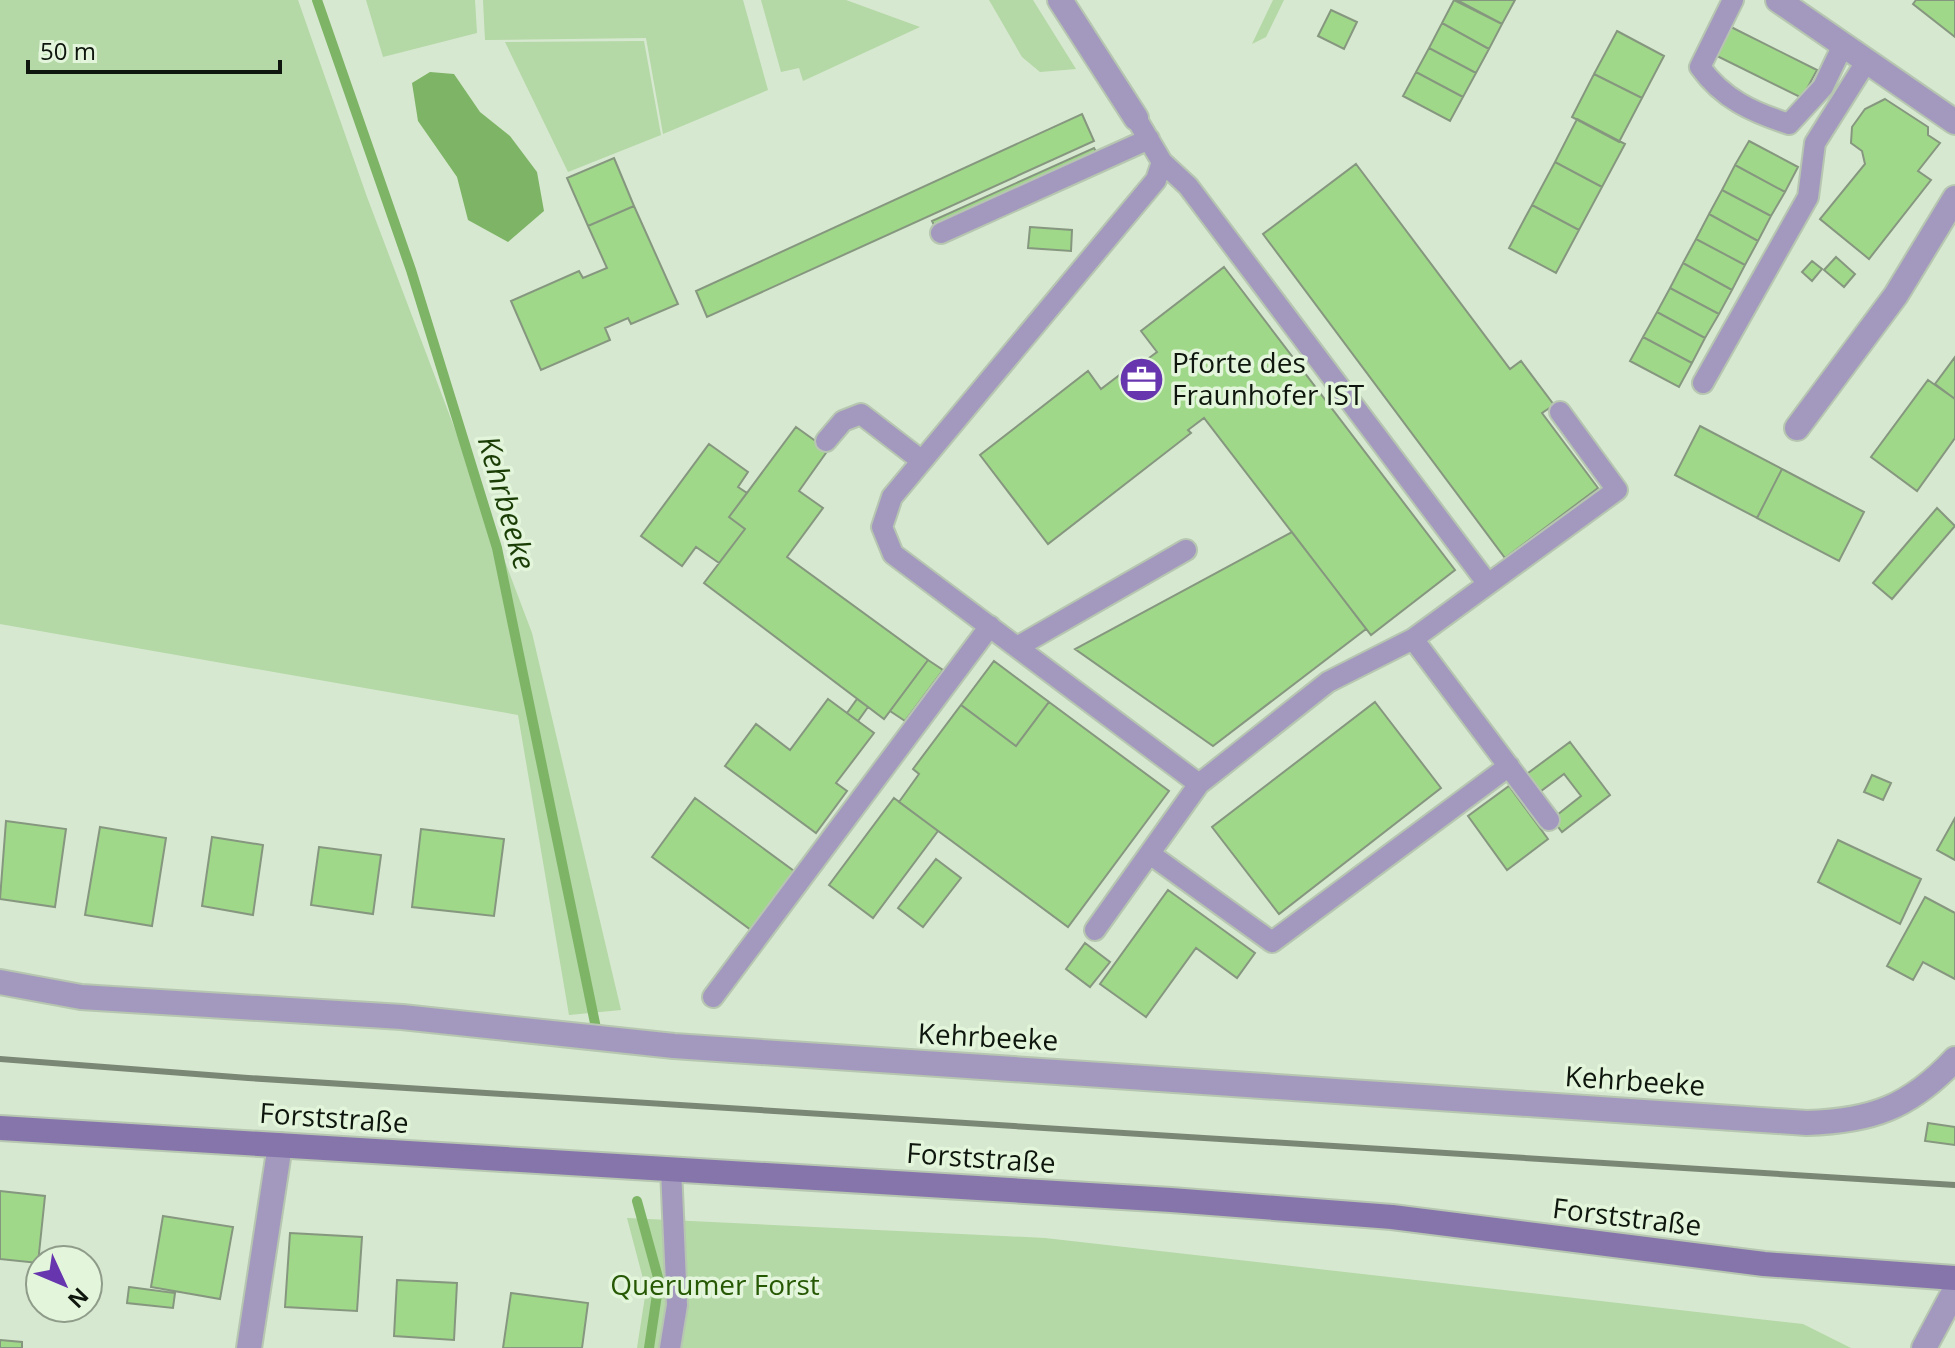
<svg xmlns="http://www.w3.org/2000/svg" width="1955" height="1348" viewBox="0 0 1955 1348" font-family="'Open Sans',sans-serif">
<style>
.green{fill:#b4d8a6}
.water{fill:#7eb466}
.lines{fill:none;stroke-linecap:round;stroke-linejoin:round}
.stream{stroke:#7eb466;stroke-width:10}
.building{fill:#a0d889;stroke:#86977f;stroke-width:2}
.lane-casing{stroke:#b6c6b0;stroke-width:24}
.street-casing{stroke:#b6c6b0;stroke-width:28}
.secondary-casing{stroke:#b6c6b0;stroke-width:28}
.lane{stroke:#a399be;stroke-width:20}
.street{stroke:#a399be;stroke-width:24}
.secondary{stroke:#8675ab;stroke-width:24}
.rail{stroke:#7a8775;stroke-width:6}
.labels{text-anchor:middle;stroke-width:7;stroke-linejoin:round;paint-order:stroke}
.poi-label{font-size:28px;fill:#0f160d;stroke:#e3f6dc;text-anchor:start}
.street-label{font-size:28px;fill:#0f160d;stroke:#e3f6dc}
.park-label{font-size:28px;fill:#275905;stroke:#e3f6dc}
.water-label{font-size:30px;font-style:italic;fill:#1a3d05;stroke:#e3f6dc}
</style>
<rect width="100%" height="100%" fill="#d6e8cf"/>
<!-- green -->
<path class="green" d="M0,0H298L367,197L532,633L621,1010L569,1015L518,715L0,624Z
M366,0H475L477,33L383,57Z
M483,0H743L768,90L663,134L646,38L485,40Z
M761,0H846L920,27L803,81L799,68L781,72Z
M989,0H1033L1076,69L1040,72L1022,57Z
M1273,0H1284L1266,37L1252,44Z
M644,41L661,135L568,172L505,42Z
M627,1218L1045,1238L1803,1324L1851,1348H637L646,1290Z"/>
<!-- water -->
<path class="water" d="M430,72L454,74L480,112L510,136L537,172L544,211L508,242L468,220L457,177L418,121L412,83Z"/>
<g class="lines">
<!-- stream -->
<path class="stream" d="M317,0L411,270L497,548L597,1033
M637,1201L659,1281L649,1348"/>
</g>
<!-- building -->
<path class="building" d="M1454,0L1502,24L1489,49L1442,23Z
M1457,0H1515L1502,24Z
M1916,0H1955V37L1913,4Z
M1331,10L1357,22L1344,49L1318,36Z
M1442,23L1489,49L1476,73L1429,48Z
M1729,26L1817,70L1802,98L1715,55Z
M1617,31L1664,56L1642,98L1594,74Z
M1429,48L1476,73L1463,97L1416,72Z
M1416,72L1463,97L1450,121L1403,96Z
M1594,74L1642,98L1619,142L1572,117Z
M1885,99L1928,127V135L1940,143L1918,171L1931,180L1869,259L1820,219L1865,164L1862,151L1851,143L1852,127L1865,109Z
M1082,114L1094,141L707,317L696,291Z
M1577,119L1625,144L1602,187L1555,162Z
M1749,141L1798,167L1785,192L1735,165Z
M1094,148L1100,159L938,233L932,221Z
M614,158L634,206L588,226L567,178Z
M1555,162L1602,187L1579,230L1532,205Z
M1356,164L1510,369L1521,361L1554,405L1542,413L1598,488L1505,558L1263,234Z
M1735,165L1785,192L1771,216L1722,190Z
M1722,190L1771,216L1758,241L1709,214Z
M1532,205L1579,230L1556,273L1509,248Z
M634,206L678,304L631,324L628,318L605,328L610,340L541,370L511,301L579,271L583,278L607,268L588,226Z
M1709,214L1758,241L1745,265L1696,239Z
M1030,227L1072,230L1071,251L1028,248Z
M1696,239L1745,265L1732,290L1683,263Z
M1836,257L1855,274L1844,287L1824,270Z
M1812,261L1822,269L1812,281L1802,272Z
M1683,263L1732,290L1719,314L1670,288Z
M1224,267L1455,570L1371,635L1204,418L1188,430L1191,433L1048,544L980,455L1088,371L1101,389L1138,361L1141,365L1149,358L1157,352L1141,331Z
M1670,288L1719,314L1705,338L1657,312Z
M1657,312L1705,338L1692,363L1643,337Z
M1643,337L1692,363L1679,387L1630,361Z
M1955,357V399L1935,384Z
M1928,380L1955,399V438L1917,491L1871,457Z
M1700,426L1782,469L1757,518L1675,475Z
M796,427L828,450L799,491L823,508L787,557L928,660L884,719L704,583L745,529L729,517Z
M709,444L748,472L738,487L747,493L729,517L745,529L719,563L696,547L682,566L641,536Z
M1782,469L1864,512L1839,561L1757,518Z
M1937,508L1955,526L1892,599L1873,583Z
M1292,532L1366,629L1213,746L1075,649Z
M928,660L943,670L905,721L890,711Z
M994,661L1049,702L1016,746L961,705Z
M828,699L874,733L836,783L847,791L816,833L725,766L756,724L790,750Z
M857,699L868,707L858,721L847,713Z
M1049,702L1169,791L1068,927L899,802L919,774L913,769L961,705L1016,746Z
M1375,702L1441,788L1279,914L1212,827Z
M1570,742L1610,795L1562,832L1552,819L1581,796L1564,774L1537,794L1524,776Z
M1872,775L1891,783L1883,800L1864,792Z
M1509,786L1548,839L1507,870L1468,816Z
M695,798L794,871L751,930L652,857Z
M894,798L938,831L873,918L829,885Z
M1955,818V860L1937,850Z
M6,821L66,829L55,907L0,899Z
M100,827L166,838L152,926L85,915Z
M421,829L504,839L494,916L412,907Z
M212,837L263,845L253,915L202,906Z
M1838,840L1921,879L1900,924L1818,882Z
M319,847L381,855L373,914L311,905Z
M936,859L961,878L923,927L898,908Z
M1168,890L1255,953L1237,978L1196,948L1146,1017L1100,984Z
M1925,897L1955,913V979L1923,962L1913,980L1887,966Z
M1085,943L1110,962L1090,987L1066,969Z
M1928,1123L1955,1127V1145L1925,1141Z
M0,1191L45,1196L38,1263L0,1259Z
M163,1216L233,1227L220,1299L151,1287Z
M290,1233L362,1237L357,1311L285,1307Z
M397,1280L457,1283L454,1340L394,1336Z
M129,1287L175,1293L173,1308L127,1303Z
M511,1293L588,1303L582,1348H503Z
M0,1340L22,1342V1348H0Z"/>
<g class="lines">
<defs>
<path id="lane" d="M1733,0L1700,67C1723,99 1752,112 1789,124L1823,87L1843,45
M1136,118L1162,162L1156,180L892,497L882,527L893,554L1199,784L1328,682L1413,639L1617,490L1560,412
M1162,162L1188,186L1488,584
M941,233L1149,139
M1703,383L1808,197L1815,143L1866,62
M826,441L843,421L861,414L922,461
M1413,639L1549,820
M1017,647L1186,550
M1150,854L1272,942L1509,766
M1095,930L1199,784
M713,997L990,626
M670,1348L677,1305L671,1169"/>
<path id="street" d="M1060,0L1136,118
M1778,0L1955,122
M1797,428L1896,295L1955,198
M0,982L81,997L402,1017L674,1046L1807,1123C1872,1121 1910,1107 1955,1059
M249,1348L280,1145
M1924,1348L1955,1290"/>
<path id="secondary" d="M0,1128L1171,1200L1392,1217L1764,1264L1955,1278"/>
</defs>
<!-- lane casing -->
<use href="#lane" class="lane-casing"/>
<!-- street casing -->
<use href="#street" class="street-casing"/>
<!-- secondary casing -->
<use href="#secondary" class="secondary-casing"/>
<!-- lane -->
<use href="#lane" class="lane"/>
<!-- street -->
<use href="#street" class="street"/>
<!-- secondary -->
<use href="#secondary" class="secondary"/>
<!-- rail -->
<path class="rail" d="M0,1059L248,1078L1955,1185"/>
</g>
<!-- icons -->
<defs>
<symbol id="office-disc" viewBox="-11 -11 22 22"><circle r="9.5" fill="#6735ad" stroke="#e3f6dc"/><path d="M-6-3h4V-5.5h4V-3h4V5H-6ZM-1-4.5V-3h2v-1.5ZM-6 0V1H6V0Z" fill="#fff"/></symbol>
</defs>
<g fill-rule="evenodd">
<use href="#office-disc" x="1116" y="354" width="51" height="51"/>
</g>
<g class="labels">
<!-- poi labels -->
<g class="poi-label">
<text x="1172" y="373">Pforte des<tspan x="1172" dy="32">Fraunhofer IST</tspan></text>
</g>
<!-- street labels -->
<g class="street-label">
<text transform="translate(988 1037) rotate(3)" y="10">Kehrbeeke</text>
<text transform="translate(1635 1081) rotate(4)" y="10">Kehrbeeke</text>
<text transform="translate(334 1118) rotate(4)" y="10">Forststraße</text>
<text transform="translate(981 1158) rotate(4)" y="10">Forststraße</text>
<text transform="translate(1627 1217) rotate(7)" y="10">Forststraße</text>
</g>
<!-- park labels -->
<g class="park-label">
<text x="715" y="1295">Querumer Forst</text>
</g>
<!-- water labels -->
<g class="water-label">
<text transform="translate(506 503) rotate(74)" y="10">Kehrbeeke</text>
</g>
</g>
<!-- north arrow -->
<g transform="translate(64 1284) rotate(134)"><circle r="38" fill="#e3f6dc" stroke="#8e9c89" stroke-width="2"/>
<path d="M0-6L14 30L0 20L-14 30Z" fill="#6735ad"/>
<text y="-12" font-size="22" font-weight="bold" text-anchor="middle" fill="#0f160d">N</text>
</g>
<!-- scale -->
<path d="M28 60v12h252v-12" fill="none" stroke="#0f160d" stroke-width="4"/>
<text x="40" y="60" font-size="24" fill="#0f160d" stroke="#e3f6dc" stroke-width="6" paint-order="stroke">50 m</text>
</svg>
